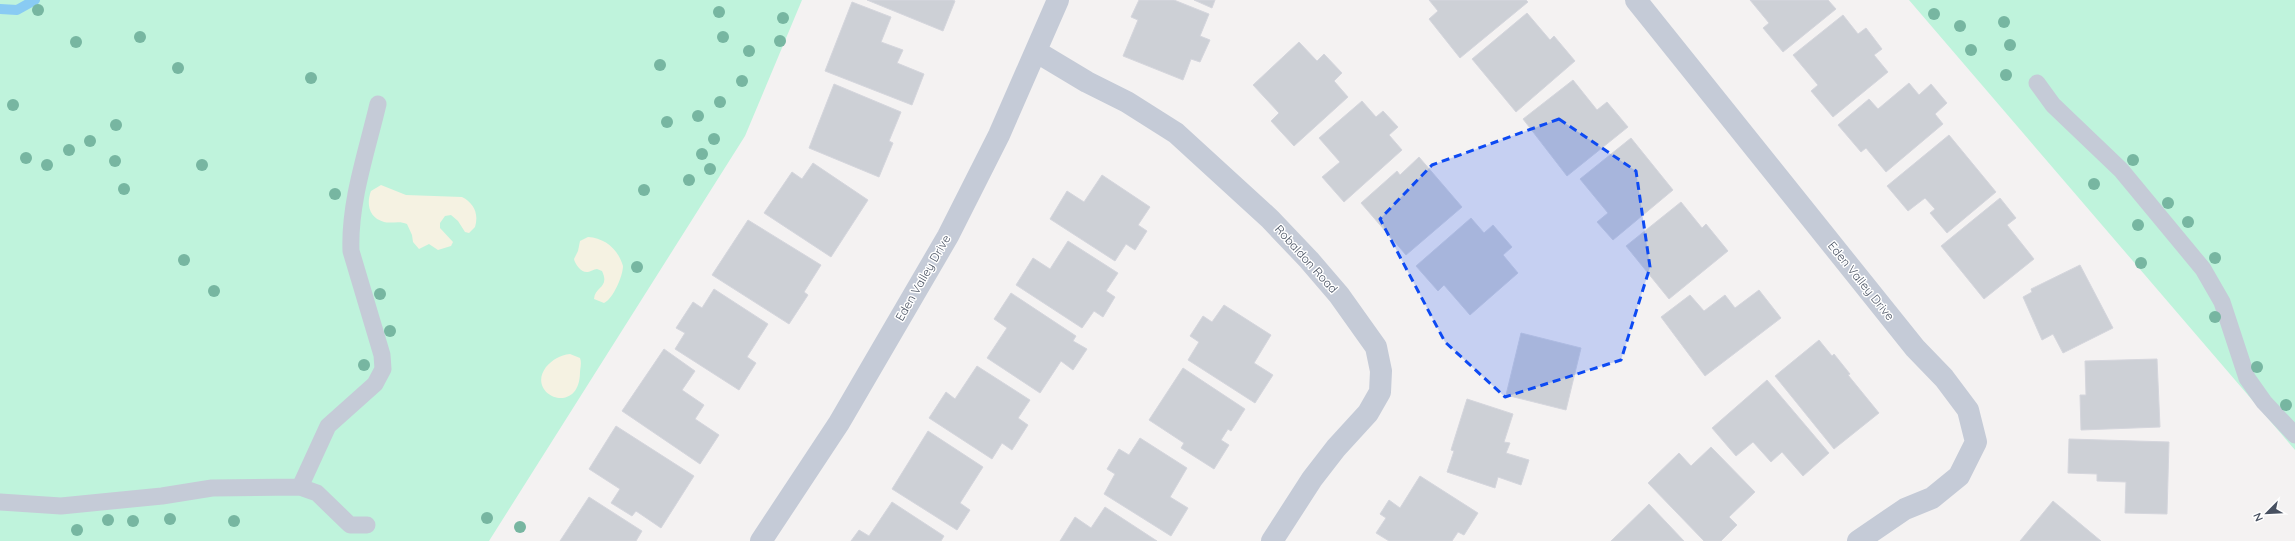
<svg xmlns="http://www.w3.org/2000/svg" width="2295" height="541" viewBox="0 0 2295 541" font-family="Quicksand,sans-serif">
<style>
.green{fill:#bff3dc}
.sand{fill:#f5f2e2}
.lines{fill:none;stroke-linecap:round;stroke-linejoin:round}
.stream{stroke:#89cbf3;stroke-width:10}
.building{fill:#cdd0d6;stroke:#d5d6dd}
.service{stroke:#c5cbd7;stroke-width:17}
.minor{stroke:#c5cbd7;stroke-width:22}
.tree{fill:#77b6a1}
.marked{fill:#0d4af3;fill-opacity:0.2;stroke:#0d4af3;stroke-width:3;stroke-dasharray:8 5;stroke-linejoin:round}
.labels{text-anchor:middle;stroke-width:3;stroke-linejoin:round;paint-order:stroke}
.street-label{font-size:12px;fill:#485161;stroke:#fff}
</style>
<rect width="100%" height="100%" fill="#f4f2f2"/>
<!-- green -->
<path class="green" d="M0,0H802L745,136L489,541H0Z
M1909,0H2295V450Z"/>
<!-- sand -->
<path class="sand" d="M381,185L406,195L462,197C474,203 479,214 475,227L469,233L465,232L458,221L451,215L445,216L440,223V228L453,242L451,246L438,250L429,244L419,249L413,242L412,235L407,224C399,220 392,224 384,222C369,218 366,204 371,191Z
M588,237C605,238 618,249 623,266C623,276 613,299 604,303L594,299C595,286 610,288 602,271L597,269C594,269 590,272 588,272C581,273 575,264 574,259L578,251L580,241Z
M570,354L580,358C582,363 580,368 580,373C579,417 525,395 546,367C552,360 560,355 570,354Z"/>
<g class="lines">
<!-- stream -->
<path class="stream" d="M0,9L17,10L35,0"/>
</g>
<!-- building -->
<path class="building" d="M867,0H953L955,1L943,31Z
M1139,0H1174L1209,14L1200,36L1210,40L1200,62L1191,59L1183,80L1123,56L1138,20L1131,17Z
M1194,0H1215L1212,8Z
M1429,0H1526L1528,2L1460,58L1429,19L1438,11Z
M1750,0H1828L1836,9L1783,52L1763,28L1769,23Z
M852,2L891,17L881,42L903,50L897,63L924,74L912,105L825,71Z
M1527,13L1550,40L1554,36L1575,61L1516,112L1472,59Z
M1843,15L1858,34L1866,28L1882,49L1874,55L1888,72L1833,117L1811,91L1818,85L1793,55Z
M1299,42L1317,61L1324,54L1342,73L1334,81L1348,97L1294,146L1271,121L1279,113L1253,85Z
M1573,80L1597,110L1607,102L1628,127L1567,176L1523,119Z
M1909,83L1919,95L1931,84L1947,103L1935,114L1943,124L1886,172L1866,148L1861,152L1838,125L1869,99L1878,109Z
M834,84L901,112L889,141L893,143L879,177L809,148Z
M1362,101L1376,117L1383,111L1398,127L1389,135L1402,150L1344,202L1322,177L1340,162L1319,138Z
M1949,135L1996,192L1947,233L1930,213L1935,209L1925,198L1908,211L1887,186Z
M1631,138L1673,190L1613,240L1597,222L1608,213L1580,179Z
M1419,157L1462,207L1406,255L1361,203L1397,171L1400,175Z
M813,163L868,200L831,257L764,213L792,172L802,179Z
M1102,175L1150,207L1138,225L1147,231L1135,250L1126,244L1115,261L1050,219L1067,191L1084,202Z
M2000,198L2016,218L2007,225L2034,259L1984,299L1941,246Z
M1681,202L1702,228L1706,224L1728,251L1669,299L1626,246Z
M1471,218L1484,233L1493,225L1512,247L1503,255L1518,273L1470,315L1444,285L1438,291L1416,266Z
M748,220L821,265L804,292L808,295L789,324L712,275Z
M1068,241L1118,273L1106,291L1115,297L1103,317L1094,311L1082,328L1016,285L1033,258L1050,269Z
M2080,265L2113,328L2063,353L2053,334L2042,340L2023,297L2032,292L2031,289Z
M714,289L768,324L747,357L756,363L739,390L675,349L685,333L676,328L693,302L702,308Z
M1759,290L1781,318L1705,376L1661,317L1690,295L1704,311L1725,295L1735,308Z
M1011,293L1076,336L1073,341L1087,349L1073,370L1061,361L1040,393L987,358L1007,328L994,319Z
M1224,305L1271,335L1254,363L1273,375L1255,403L1188,360L1199,342L1190,336L1203,316L1212,322Z
M1521,333L1581,348L1566,410L1506,395Z
M1819,340L1832,356L1834,354L1850,374L1848,375L1879,413L1834,449L1775,376Z
M664,349L695,371L682,390L704,405L695,419L719,435L700,464L622,411Z
M2157,359L2160,427L2081,430L2080,395H2086L2085,361Z
M977,366L1030,400L1018,418L1028,425L1012,450L1002,443L992,459L929,418L946,392L955,399Z
M1183,368L1245,409L1231,431L1228,429L1221,440L1229,445L1214,469L1181,448L1184,443L1149,420Z
M1767,380L1829,453L1803,476L1782,452L1771,462L1753,442L1736,456L1712,428Z
M1467,399L1513,414L1504,442L1510,443L1506,453L1529,460L1521,485L1498,477L1495,488L1447,472L1454,451L1451,450Z
M616,426L694,476L661,528L636,511L632,516L611,503L620,489L589,469Z
M928,431L983,467L960,503L970,510L957,530L892,489Z
M1140,438L1187,468L1170,497L1188,508L1171,536L1104,494L1115,474L1107,469L1119,449L1129,455Z
M2069,439L2169,442L2167,514L2125,513L2126,482L2097,481V474L2068,473Z
M1711,447L1755,492L1729,517L1737,525L1721,541H1704L1648,483L1679,453L1691,466Z
M1420,476L1478,513L1464,535L1458,532L1452,541H1389L1376,533L1386,518L1380,514L1389,500L1400,508Z
M589,497L642,531L636,541H560Z
M2053,501L2101,541H2020Z
M892,502L944,536L941,541H851L859,530L869,536Z
M1649,504L1684,541H1611Z
M1105,507L1157,541H1060L1075,517L1091,528Z"/>
<g class="lines">
<!-- service -->
<path class="service" d="M2037,83L2053,105L2121,170L2203,269L2222,302L2247,378L2264,402L2295,435
M300,487L328,426L375,384L383,369L382,355L351,251C349,202 367,151 378,104
M0,502L61,506L162,496L212,488L300,487L317,493L350,525H367"/>
<!-- minor -->
<path class="minor" d="M1636,0L1915,348L1944,378L1968,410L1976,442L1959,476L1932,498L1905,509L1858,541
M1037,52L1087,82L1127,102L1176,133L1270,219L1309,260L1339,295L1376,347L1381,371L1380,392L1368,413L1336,448L1312,479L1272,541
M761,541L839,423L948,236L999,135L1058,0"/>
</g>
<!-- trees -->
<g class="tree">
<circle cx="38" cy="10" r="6"/>
<circle cx="719" cy="12" r="6"/>
<circle cx="1934" cy="14" r="6"/>
<circle cx="783" cy="18" r="6"/>
<circle cx="2004" cy="22" r="6"/>
<circle cx="1960" cy="26" r="6"/>
<circle cx="140" cy="37" r="6"/>
<circle cx="723" cy="37" r="6"/>
<circle cx="780" cy="41" r="6"/>
<circle cx="76" cy="42" r="6"/>
<circle cx="2010" cy="45" r="6"/>
<circle cx="1971" cy="50" r="6"/>
<circle cx="749" cy="51" r="6"/>
<circle cx="660" cy="65" r="6"/>
<circle cx="178" cy="68" r="6"/>
<circle cx="2006" cy="75" r="6"/>
<circle cx="311" cy="78" r="6"/>
<circle cx="742" cy="81" r="6"/>
<circle cx="720" cy="102" r="6"/>
<circle cx="13" cy="105" r="6"/>
<circle cx="698" cy="116" r="6"/>
<circle cx="667" cy="122" r="6"/>
<circle cx="116" cy="125" r="6"/>
<circle cx="714" cy="139" r="6"/>
<circle cx="90" cy="141" r="6"/>
<circle cx="69" cy="150" r="6"/>
<circle cx="702" cy="154" r="6"/>
<circle cx="26" cy="158" r="6"/>
<circle cx="2133" cy="160" r="6"/>
<circle cx="115" cy="161" r="6"/>
<circle cx="47" cy="165" r="6"/>
<circle cx="202" cy="165" r="6"/>
<circle cx="710" cy="169" r="6"/>
<circle cx="689" cy="180" r="6"/>
<circle cx="2094" cy="184" r="6"/>
<circle cx="124" cy="189" r="6"/>
<circle cx="644" cy="190" r="6"/>
<circle cx="335" cy="194" r="6"/>
<circle cx="2168" cy="203" r="6"/>
<circle cx="2188" cy="222" r="6"/>
<circle cx="2138" cy="225" r="6"/>
<circle cx="2215" cy="258" r="6"/>
<circle cx="184" cy="260" r="6"/>
<circle cx="2141" cy="263" r="6"/>
<circle cx="637" cy="267" r="6"/>
<circle cx="214" cy="291" r="6"/>
<circle cx="380" cy="294" r="6"/>
<circle cx="2215" cy="317" r="6"/>
<circle cx="390" cy="331" r="6"/>
<circle cx="364" cy="365" r="6"/>
<circle cx="2257" cy="367" r="6"/>
<circle cx="2286" cy="405" r="6"/>
<circle cx="487" cy="518" r="6"/>
<circle cx="170" cy="519" r="6"/>
<circle cx="108" cy="520" r="6"/>
<circle cx="133" cy="521" r="6"/>
<circle cx="234" cy="521" r="6"/>
<circle cx="520" cy="527" r="6"/>
<circle cx="77" cy="530" r="6"/>
</g>
<!-- marked area -->
<path class="marked" d="M1559,119L1636,171L1650,267L1621,360L1505,397L1445,342L1380,219L1432,165Z"/>
<g class="labels">
<!-- street labels -->
<g class="street-label">
<text transform="translate(1306 259) rotate(48)" y="4">Robaldon Road</text>
<text transform="translate(923 278) rotate(-60)" y="4">Eden Valley Drive</text>
<text transform="translate(1861 281) rotate(51)" y="4">Eden Valley Drive</text>
</g>
</g>
<!-- north arrow -->
<g transform="translate(2267 513) rotate(246)" stroke="#ffffff" stroke-width="3" paint-order="stroke">
<path d="M0-3L7 15L0 10L-7 15Z" fill="#485161"/>
<text y="-6" font-size="11" font-weight="bold" text-anchor="middle" fill="#485161">N</text>
</g>
</svg>
